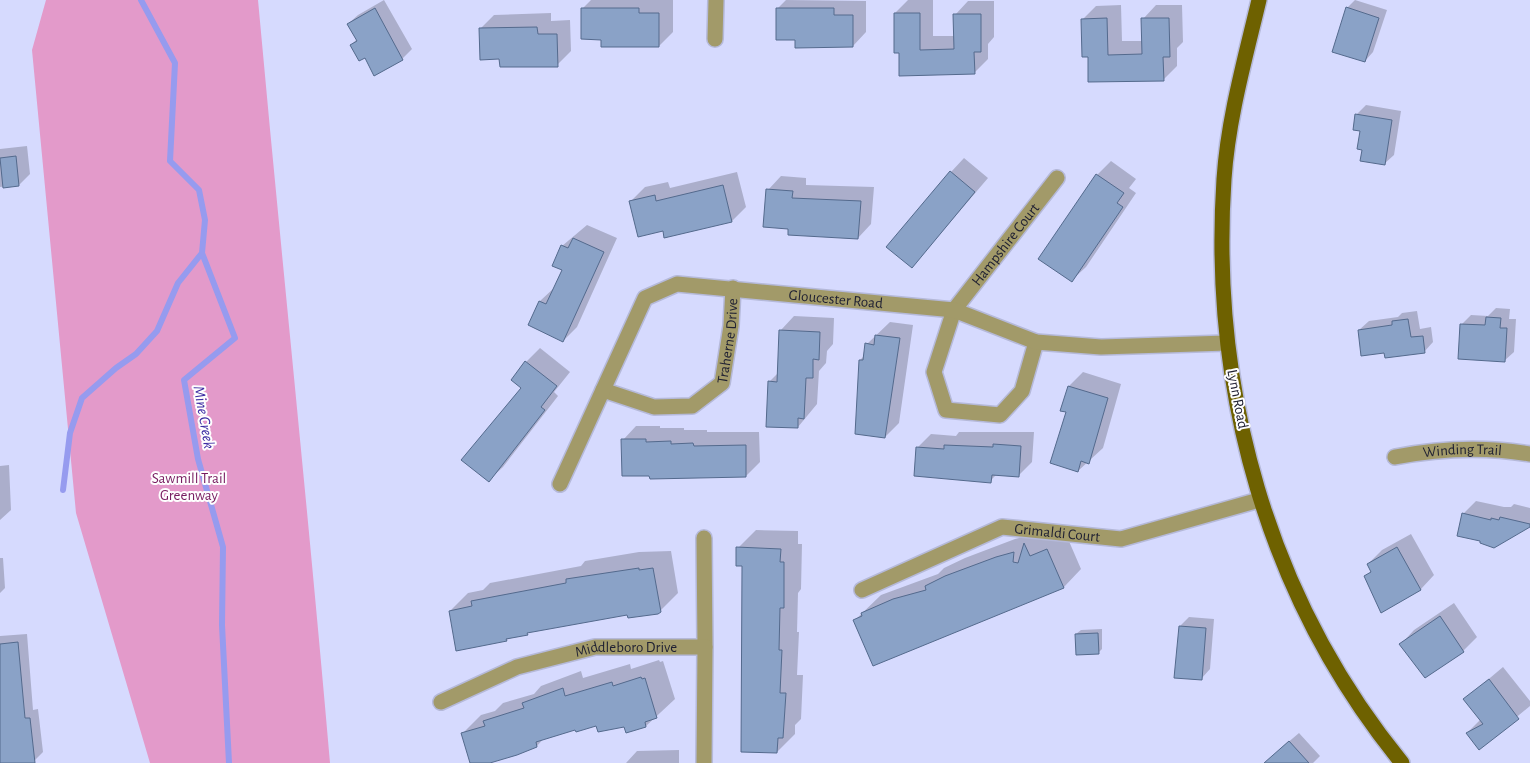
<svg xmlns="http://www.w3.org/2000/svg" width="1530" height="763" viewBox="0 0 1530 763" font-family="'Alegreya Sans',sans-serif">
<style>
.green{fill:#e39aca}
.shadow{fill:#0003}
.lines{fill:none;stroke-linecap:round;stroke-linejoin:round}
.stream{stroke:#969bef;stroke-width:6}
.building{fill:#8aa2c7;stroke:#546a8d}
.minor-casing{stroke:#b5b9d9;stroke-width:18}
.major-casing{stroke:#b5b9d9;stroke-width:18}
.minor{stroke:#a29a69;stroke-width:15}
.major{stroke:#6e6100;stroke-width:15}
.labels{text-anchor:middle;stroke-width:4;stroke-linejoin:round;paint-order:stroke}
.street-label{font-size:15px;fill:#212233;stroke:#fefefe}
.park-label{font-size:15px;fill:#771c60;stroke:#fefefe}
.water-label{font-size:16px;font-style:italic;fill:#3c2ba3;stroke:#fefefe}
</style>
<rect width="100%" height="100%" fill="#d6dafe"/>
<!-- green -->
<path class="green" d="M46,0H258C281,254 308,508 330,763H150L76,513L32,50Z"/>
<!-- shadow -->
<path class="shadow" d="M384,0L412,49L402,59L375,74L365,56L351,45L357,39L348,24L358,15Z
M591,0H673V32L659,46L582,9Z
M786,0L866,1V32L853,46L797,38L777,9Z
M908,0H933V36H955V15L968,1H994V37L988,44V59L974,73L900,52L895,13Z
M1355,0L1387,10L1373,52L1365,61L1347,8Z
M1121,5L1122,41H1143V19L1156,5H1182L1183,42L1177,48V66L1164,79L1089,56L1083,19L1096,6Z
M551,13V21L570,20L571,51L557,65L501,58L481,28L494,15Z
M1366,105L1401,111L1394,155L1384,164L1363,149L1357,114Z
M27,146L30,174L19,185L0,187V149Z
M964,158L988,178L912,267L951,172Z
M1111,161L1136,179L1129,188L1136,193L1086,267L1072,280L1040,259L1097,175Z
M737,172L746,207L732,221L631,201L645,187L668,182L670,188Z
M781,176L806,178V185L874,187L871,224L858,238L790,228L768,190Z
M587,225L617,238L577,327L563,341L530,325L540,301L554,288L564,270L562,246Z
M1496,308L1510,309L1509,319H1516L1514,352L1504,361L1462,324L1471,315L1488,316Z
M1417,311L1420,329L1431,327L1433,342L1424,352H1386L1359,330L1369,321L1398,317L1402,313Z
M794,316L834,318L833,344L827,351L826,363L819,371L817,404L798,427L769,382L779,372L781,330Z
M890,322L913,325L899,423L885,437L860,360L865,355L867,344Z
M540,348L570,372L554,392L558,396L503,467L489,480L522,388L526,362Z
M1083,372L1121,384L1103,448L1078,471L1067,412L1062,410L1069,386Z
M636,426H660V428H684V430H707V432H759L760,462L746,476L650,475L623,440Z
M959,432H1034L1032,462L1018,476L997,474L990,481L917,448L931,434L956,436Z
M9,465L11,510L0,520V466Z
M1476,501L1504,507H1511L1514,504L1530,508V526L1494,546L1463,514Z
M1043,527L1065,532L1081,569L1064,587L854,621L881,595L938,574L944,568L965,558L1015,539L1031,535V538Z
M756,530L798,531V544H802L801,589L798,593L797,632H799L797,675H803L801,719L795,725V734L777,752L743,565L738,548Z
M1411,534L1434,575L1421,589L1382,611L1366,577L1372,570L1368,564L1382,550Z
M671,551L678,593L660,611L628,614L529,631L506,640L450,611L468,593L483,590L490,583L581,566L585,561L639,552Z
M0,558H3L5,588L0,593Z
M1454,603L1477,637L1463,651L1401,644L1414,630Z
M1189,617L1214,619L1210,669L1201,679L1180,626Z
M1102,629V649L1098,653L1076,634L1081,630Z
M27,634L33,710L38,709L43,752L34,761L0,763V636Z
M659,660L660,662L663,661L675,699L646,726L597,725L576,728L545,737L537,746L488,763H472L463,733L481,715L495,711L503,703L534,694L541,686L581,671L583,678L630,664L631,669Z
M1503,667L1530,701V706L1479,748L1467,733L1481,719L1465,699Z
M1299,733L1320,756L1313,763H1273L1279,750Z
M679,750V763H626L637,751Z"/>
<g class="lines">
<!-- stream -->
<path class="stream" d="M202,253L235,338L184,380L198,459L223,547L222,625L229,763
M63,490L70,433L82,398L116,368L136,354L157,331L178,283L202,253L205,220L199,190L170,161L175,63L141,0"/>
</g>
<!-- building -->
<path class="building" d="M1346,7L1379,18L1365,62L1332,52Z
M375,8L403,60L374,76L365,58L359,61L350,45L357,41L347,24Z
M581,8H639V13H659V47H601V40L581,39Z
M776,8H834V15H853V47L795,48V40H776Z
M894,13H920V50L954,49L953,14H981V52H974L975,74L899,76V53H894Z
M1107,18L1108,55L1142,54L1141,18H1169L1170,57H1163L1164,81L1088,82V57H1082L1081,19Z
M537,27L538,34H557L558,67H500L499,59L480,60L479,28Z
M1355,114L1392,120L1385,165L1360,161L1362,150L1357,149L1360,131L1353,130Z
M16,156L19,186L3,188L0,158Z
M950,171L975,192L912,268L886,247Z
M1096,174L1124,193L1117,203L1123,207L1072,282L1038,259Z
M723,185L732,222L664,238L663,231L638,237L629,201L655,195L656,201Z
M766,189L793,191L792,198L861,201L858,239L788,235V229L763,227Z
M573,238L604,252L563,342L528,325L539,301L546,304L562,270L552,266L561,245L568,248Z
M1486,317L1501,318L1500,328H1507L1505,362L1458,359L1460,324L1485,325Z
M1408,319L1411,337L1423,336L1425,353L1385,358L1384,353L1361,356L1358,330L1392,325V321Z
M779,330L820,332L819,360L813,359V378H806L804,419L798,418V428L766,427L768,381L777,382Z
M875,335L900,338L885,438L855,434L859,360H863L865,343L874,345Z
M525,361L557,386L541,407L545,410L489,482L461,460L521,388L511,380Z
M1068,386L1108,398L1089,464L1081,461L1078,472L1050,463L1066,412L1060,411Z
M621,439H646V442L671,441V444L693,443L694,446L746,445V477L650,479L649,476H622Z
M993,444L1021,446L1019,477L992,475L991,483L914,476L916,447L944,449V445L993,447Z
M1462,513L1491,520V518L1499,520L1500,517L1530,524V527L1494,548L1480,543V541L1457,536Z
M1024,543L1030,556L1047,549L1064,588L873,666L853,620L862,616L861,613L893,599L926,590L925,586L945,576L996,557L1014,552L1013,562L1018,563Z
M736,547L781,549L780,562H784V608H780L779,650H782L780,693H786L783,738H778L777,753L741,752L742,566H736Z
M1397,547L1421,590L1381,613L1364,576L1371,572L1367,564Z
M639,568V570L653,568L661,612L658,614L628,618L627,615L527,633L528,635L506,639L507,641L456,651L449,611L472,606L471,601L566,583V579Z
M1440,616L1464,652L1425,678L1399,644Z
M1179,626L1206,628L1202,680L1174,678Z
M1098,633L1099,654L1076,655L1075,634Z
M18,642L25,718H30L35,763H0V644Z
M641,677L642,679L645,678L657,718L645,722L646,727L626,733L624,727L598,732L596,726L576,732L575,730L536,742L537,747L517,755L490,763H470L461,733L485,726L483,721L524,708L522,703L563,688L565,696L612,682L613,686Z
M1489,679L1519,719L1479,750L1466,733L1483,724L1463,699Z
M1289,741L1309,763H1264Z"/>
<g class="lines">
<defs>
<g id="minor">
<path d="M715,39L716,0"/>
<path id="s1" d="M1036,342L1022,391L1000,415L946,410L934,372L954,310L1057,178"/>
<path id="s2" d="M603,390L654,407L692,406L722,383L731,326L733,288"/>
<path id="s3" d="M1395,457C1441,448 1483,446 1530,454"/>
<path id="s4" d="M560,484L645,298L677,284L954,310L1036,342L1101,347L1227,343"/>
<path d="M704,538L705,647"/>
<path id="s5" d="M862,590L1002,527L1121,539L1259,500"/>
<path id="s6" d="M441,702L517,667L595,647H705L704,763"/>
</g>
<path id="major" d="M1259,0C1245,59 1228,119 1224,179C1210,390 1268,599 1402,763"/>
</defs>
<!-- minor casing -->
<use href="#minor" class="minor-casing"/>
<!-- major casing -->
<use href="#major" class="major-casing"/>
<!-- minor -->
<use href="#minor" class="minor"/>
<!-- major -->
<use href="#major" class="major"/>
</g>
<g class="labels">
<!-- street labels -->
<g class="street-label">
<text dy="5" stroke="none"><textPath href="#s1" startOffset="326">Hampshire Court</textPath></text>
<text dy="5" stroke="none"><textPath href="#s4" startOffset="399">Gloucester Road</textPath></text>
<text dy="5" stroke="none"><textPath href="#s2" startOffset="172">Traherne Drive</textPath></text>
<text transform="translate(1238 399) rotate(79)" y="5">Lynn Road</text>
<text dy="5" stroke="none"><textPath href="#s3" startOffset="68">Winding Trail</textPath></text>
<text dy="5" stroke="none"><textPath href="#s5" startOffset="209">Grimaldi Court</textPath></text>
<text dy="5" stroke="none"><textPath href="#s6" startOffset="195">Middleboro Drive</textPath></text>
</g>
<!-- park labels -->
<g class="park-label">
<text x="189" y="483">Sawmill Trail<tspan x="189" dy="17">Greenway</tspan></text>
</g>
<!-- water labels -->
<g class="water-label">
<text transform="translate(205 417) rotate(80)" y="6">Mine Creek</text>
</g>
</g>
</svg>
